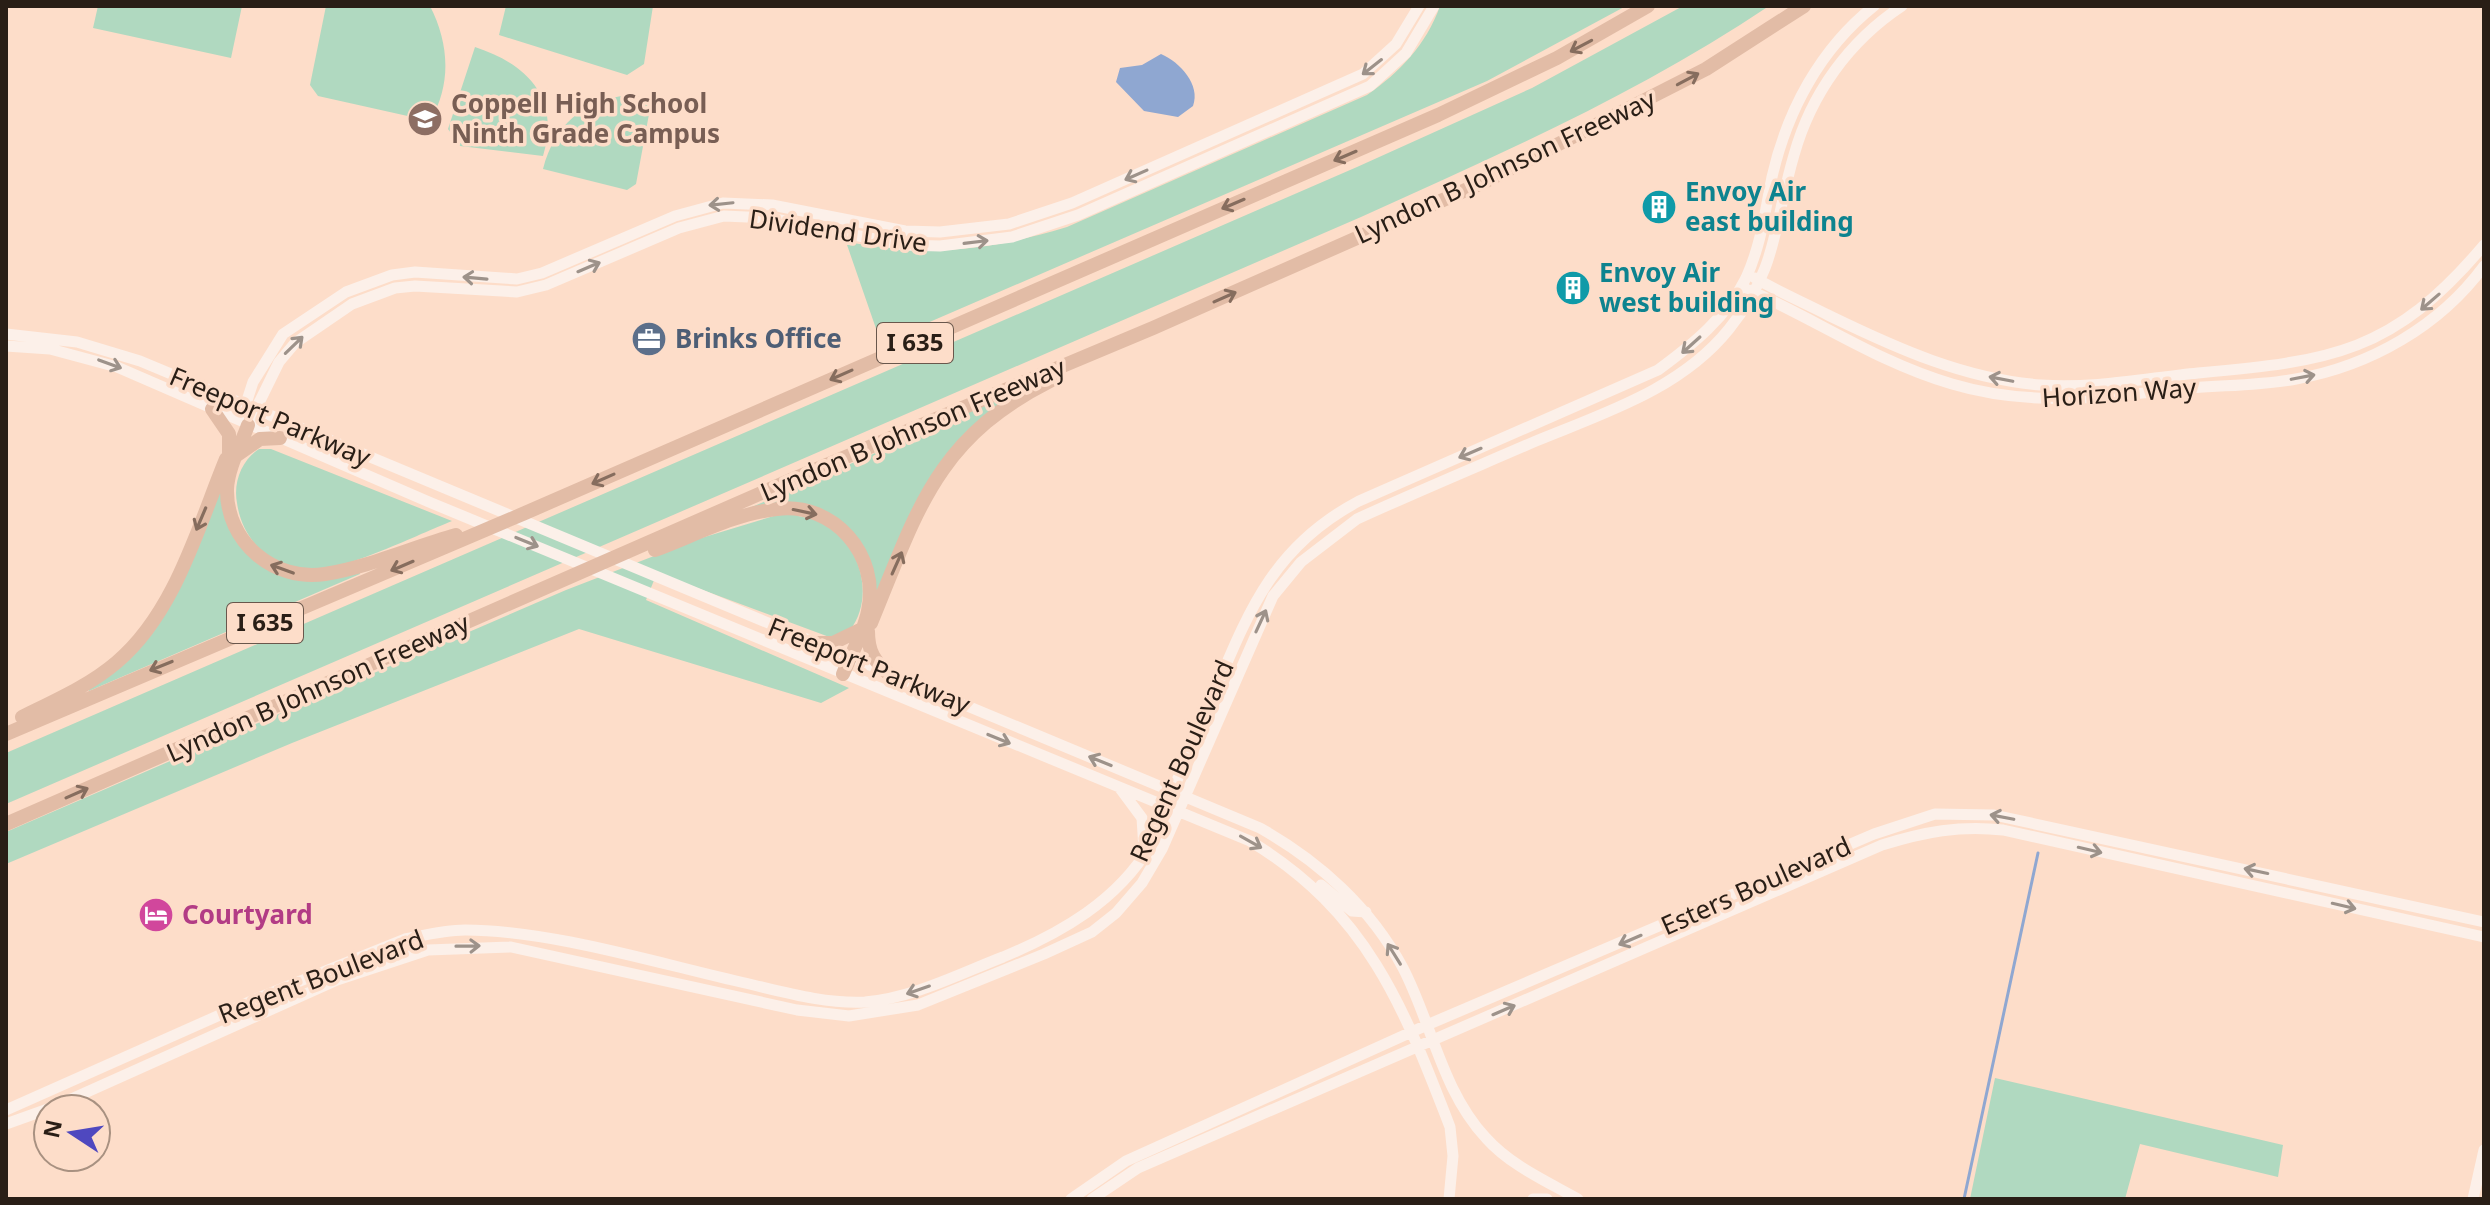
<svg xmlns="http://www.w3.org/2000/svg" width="2490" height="1205" viewBox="0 0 2490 1205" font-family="'Noto Sans',sans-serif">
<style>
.green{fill:#b0d9c0}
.water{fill:#8fa7d1}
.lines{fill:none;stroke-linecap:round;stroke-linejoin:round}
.stream{stroke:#8fa7d1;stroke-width:3}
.secondary{stroke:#fcf0e9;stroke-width:11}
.highway{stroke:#e2bca6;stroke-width:14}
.oneway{stroke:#866d5e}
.oneway2{stroke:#9d928a}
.labels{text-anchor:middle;stroke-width:7;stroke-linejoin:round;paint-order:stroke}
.shield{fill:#fdddc9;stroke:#69574c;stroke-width:2}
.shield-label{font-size:24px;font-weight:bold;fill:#291e16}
.education-label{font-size:26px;font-weight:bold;fill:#785e54;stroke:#fdddc9;text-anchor:start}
.street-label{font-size:26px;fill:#291e16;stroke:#fdddc9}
.culture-label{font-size:26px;font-weight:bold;fill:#0d838f;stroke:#fdddc9;text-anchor:start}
.service-label{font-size:26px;font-weight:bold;fill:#4e5e75;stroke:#fdddc9;text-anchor:start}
.hotel-label{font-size:26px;font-weight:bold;fill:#b23c85;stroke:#fdddc9;text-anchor:start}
</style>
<rect width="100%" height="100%" fill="#fdddc9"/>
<!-- green -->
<path class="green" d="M98,6H242L231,58L93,28Z
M326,6H430C449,43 452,84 430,121L318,96L310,85Z
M506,6H653L644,64L627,75L499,35Z
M1440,6H1626L1487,81L881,343L846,242C931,256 983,252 1067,227L1367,95C1400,72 1426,45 1440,6Z
M1683,6H1769C1641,92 1501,154 1361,217L6,804V753L1357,167L1532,88Z
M475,47C527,64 561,98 543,156L460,146L448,129Z
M627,95L652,98L636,184L627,190L543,169C555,124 582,102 627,95Z
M1008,395L1009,398C928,452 913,520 876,605L873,579L835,518L738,513Z
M259,449H271L452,521C419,534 338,574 306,571C269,566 242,539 237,503C233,482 242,460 259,449Z
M227,468L228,517L267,567L359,569L360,574L89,691L88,687L152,633Z
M777,515C794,515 812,517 827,525C861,545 875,598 850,630L832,638L657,573L646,600L849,688L821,703L579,629L292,743L6,864V832L566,590L698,539Z
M1995,1078L2283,1145L2278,1177L2140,1144L2125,1199H1970Z"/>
<!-- water -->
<path class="water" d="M1161,54C1180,62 1201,85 1193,106L1178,117L1144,111L1116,82L1120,68L1142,65Z"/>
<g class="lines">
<!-- stream -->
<path class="stream" d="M1964,1199L2038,853"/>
<!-- secondary -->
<path class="secondary" d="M1755,278C1779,292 1805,303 1830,316C1898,349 1965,379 2041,385C2093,389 2147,378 2198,373C2332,361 2393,353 2484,245
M1749,290C1817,320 1879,363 1952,384C2029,407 2103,398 2181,389C2219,385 2259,386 2296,379C2370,366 2440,326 2484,266
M6,334L77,342L140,361L1260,828C1319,861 1371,908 1403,968C1432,1024 1442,1091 1486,1138C1510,1165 1546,1181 1578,1199
M6,346L50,349L117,367L429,502L1250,841C1367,912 1403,1005 1450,1127L1453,1156L1449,1199
M243,413L253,382L283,334L346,292L392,275L415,272L517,279L542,273L675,216L723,203L772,205L905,231L940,232L1009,224L1072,203L1363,74L1396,44L1419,6
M252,417L279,362L295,343L352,304L395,288L415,286L517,292L546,285L679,228L724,216L770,218L904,245L940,246L1012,237L1078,215L1370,86L1406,53L1434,6
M1119,787L1142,818L1144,849
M1321,885L1352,911L1366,912
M49,1109L337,980L428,950L511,947L797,1010L849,1016L918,1005L1044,954L1092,932L1116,913L1142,883L1162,849L1273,596L1301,562L1357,519C1416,492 1476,467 1536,441C1604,413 1681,389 1729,329C1779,267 1773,226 1794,155C1811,94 1849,41 1902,6
M6,1110L258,998L405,939C425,935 445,930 465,930C551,930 660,964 745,983C784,992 825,1004 865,1002C913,998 959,974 1003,957C1061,933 1117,901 1150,846C1170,796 1191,747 1212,698C1248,613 1272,547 1359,501L1658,370C1692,345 1727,317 1746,278C1761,245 1765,212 1772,177C1787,111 1820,49 1874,6
M6,1124L48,1109
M1071,1199L1126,1161L1427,1025L1874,834L1935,814L1994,815L2484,922
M1092,1199L1138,1168L1882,845C1924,832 1960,825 2003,830L2484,937
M1533,1199H1547
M2473,1199L2484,1150"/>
<!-- highway -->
<path class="highway" d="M212,409L229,434V453
M248,425C241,445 228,467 227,489C226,542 274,582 325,574C369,567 413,547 456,535
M237,455L260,439L280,438
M655,550C693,536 736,513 777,509C834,502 880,555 868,611C864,632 851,654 843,674
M871,623C917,512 935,439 1050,381
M868,631C868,652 874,661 890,675
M812,643H833L862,629
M22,717C54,701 89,686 117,662C175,613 198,527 226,459
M6,734L525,513L1438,115L1557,58L1648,6
M6,824L791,480L1153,328L1486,181L1706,69L1804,6"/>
</g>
<!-- one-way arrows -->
<defs><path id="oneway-shaft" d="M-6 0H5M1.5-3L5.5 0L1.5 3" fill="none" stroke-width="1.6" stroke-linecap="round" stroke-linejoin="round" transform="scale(2)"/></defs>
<g class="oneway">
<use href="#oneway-shaft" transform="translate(1581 46) rotate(152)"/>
<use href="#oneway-shaft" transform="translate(1688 79) rotate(-28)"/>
<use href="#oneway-shaft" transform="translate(1345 156) rotate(157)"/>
<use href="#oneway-shaft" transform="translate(1233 204) rotate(157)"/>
<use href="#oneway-shaft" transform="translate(1225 297) rotate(-24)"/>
<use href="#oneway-shaft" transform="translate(841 375) rotate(156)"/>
<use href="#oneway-shaft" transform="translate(603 479) rotate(156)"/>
<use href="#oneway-shaft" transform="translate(805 512) rotate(12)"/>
<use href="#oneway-shaft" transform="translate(201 519) rotate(113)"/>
<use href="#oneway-shaft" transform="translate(897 563) rotate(-66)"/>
<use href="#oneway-shaft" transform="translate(402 566) rotate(157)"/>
<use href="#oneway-shaft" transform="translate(282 569) rotate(-160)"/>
<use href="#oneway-shaft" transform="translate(161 666) rotate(158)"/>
<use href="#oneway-shaft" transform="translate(77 793) rotate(-24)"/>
</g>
<g class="oneway2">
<use href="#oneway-shaft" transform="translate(1372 67) rotate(142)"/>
<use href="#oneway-shaft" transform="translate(1136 175) rotate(156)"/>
<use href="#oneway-shaft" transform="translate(721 204) rotate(174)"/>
<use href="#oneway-shaft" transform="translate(976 242) rotate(-7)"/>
<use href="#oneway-shaft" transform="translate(589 267) rotate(-23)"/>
<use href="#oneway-shaft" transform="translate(475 278) rotate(-175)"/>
<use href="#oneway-shaft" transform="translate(2430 302) rotate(139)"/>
<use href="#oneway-shaft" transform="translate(294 345) rotate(-44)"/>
<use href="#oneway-shaft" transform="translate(1691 345) rotate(138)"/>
<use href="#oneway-shaft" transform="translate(110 364) rotate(20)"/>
<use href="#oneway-shaft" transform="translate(2303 377) rotate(-11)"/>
<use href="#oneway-shaft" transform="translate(2001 379) rotate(-169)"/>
<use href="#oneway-shaft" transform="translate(1470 453) rotate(157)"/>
<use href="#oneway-shaft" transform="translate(527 542) rotate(22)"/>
<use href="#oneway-shaft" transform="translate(1261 621) rotate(-65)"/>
<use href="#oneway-shaft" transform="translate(999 739) rotate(22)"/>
<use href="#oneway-shaft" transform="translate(1100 761) rotate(-158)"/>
<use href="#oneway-shaft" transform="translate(2002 817) rotate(-169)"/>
<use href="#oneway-shaft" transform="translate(1251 842) rotate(29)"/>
<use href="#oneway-shaft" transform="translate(2090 850) rotate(13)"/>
<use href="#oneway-shaft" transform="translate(2256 871) rotate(-168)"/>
<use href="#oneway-shaft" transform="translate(2344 906) rotate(13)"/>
<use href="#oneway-shaft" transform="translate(1630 940) rotate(157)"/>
<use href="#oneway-shaft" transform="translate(468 946) rotate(-1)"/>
<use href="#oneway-shaft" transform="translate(1394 954) rotate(-122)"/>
<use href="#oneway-shaft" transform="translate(918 990) rotate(161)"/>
<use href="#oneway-shaft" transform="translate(1504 1010) rotate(-23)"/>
</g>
<!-- icons -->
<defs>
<symbol id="school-disc" viewBox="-11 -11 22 22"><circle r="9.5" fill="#8d6e63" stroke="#fdddc9"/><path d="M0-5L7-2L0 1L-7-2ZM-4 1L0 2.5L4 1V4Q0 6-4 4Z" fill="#fff"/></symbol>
<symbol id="building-disc" viewBox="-11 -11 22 22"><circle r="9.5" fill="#0f9aa8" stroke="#fdddc9"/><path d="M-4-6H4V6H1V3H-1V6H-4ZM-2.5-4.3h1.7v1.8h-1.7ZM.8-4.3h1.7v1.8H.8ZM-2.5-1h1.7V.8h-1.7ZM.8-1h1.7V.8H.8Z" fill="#fff"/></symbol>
<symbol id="office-disc" viewBox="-11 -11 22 22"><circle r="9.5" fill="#5c6f8a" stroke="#fdddc9"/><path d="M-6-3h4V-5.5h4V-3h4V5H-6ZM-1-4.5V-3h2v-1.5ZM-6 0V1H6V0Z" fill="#fff"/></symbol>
<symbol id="hotel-disc" viewBox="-11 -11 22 22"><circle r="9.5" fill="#d1479c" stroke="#fdddc9"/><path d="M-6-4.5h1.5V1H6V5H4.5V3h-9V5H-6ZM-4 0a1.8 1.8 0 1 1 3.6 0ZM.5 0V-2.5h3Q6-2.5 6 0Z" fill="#fff"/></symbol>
</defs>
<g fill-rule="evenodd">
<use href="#school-disc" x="405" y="99" width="40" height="40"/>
<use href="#building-disc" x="1639" y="187" width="40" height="40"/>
<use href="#building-disc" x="1553" y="268" width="40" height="40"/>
<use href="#office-disc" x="629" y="319" width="40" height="40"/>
<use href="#hotel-disc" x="136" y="895" width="40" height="40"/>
</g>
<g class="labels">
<!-- shield labels -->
<g class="shield">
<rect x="877" y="323" width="76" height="40" rx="6"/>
<rect x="227" y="603" width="76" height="40" rx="6"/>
</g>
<g class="shield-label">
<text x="915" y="351">I 635</text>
<text x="265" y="631">I 635</text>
</g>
<!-- education labels -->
<g class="education-label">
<text x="451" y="113">Coppell High School<tspan x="451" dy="30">Ninth Grade Campus</tspan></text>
</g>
<!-- street labels -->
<g class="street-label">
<text transform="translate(1505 167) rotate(-25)" y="9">Lyndon B Johnson Freeway</text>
<text transform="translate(838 231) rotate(8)" y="9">Dividend Drive</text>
<text transform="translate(2119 393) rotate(-4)" y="9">Horizon Way</text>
<text transform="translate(270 417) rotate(23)" y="9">Freeport Parkway</text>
<text transform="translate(913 430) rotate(-23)" y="9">Lyndon B Johnson Freeway</text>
<text transform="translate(869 666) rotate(22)" y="9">Freeport Parkway</text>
<text transform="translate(318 688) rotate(-24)" y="9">Lyndon B Johnson Freeway</text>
<text transform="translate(1182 761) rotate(-66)" y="9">Regent Boulevard</text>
<text transform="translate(1756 886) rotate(-24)" y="9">Esters Boulevard</text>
<text transform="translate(321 977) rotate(-21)" y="9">Regent Boulevard</text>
</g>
<!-- culture labels -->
<g class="culture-label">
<text x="1685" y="201">Envoy Air<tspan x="1685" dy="30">east building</tspan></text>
<text x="1599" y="282">Envoy Air<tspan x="1599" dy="30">west building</tspan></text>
</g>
<!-- service labels -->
<g class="service-label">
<text x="675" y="348">Brinks Office</text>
</g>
<!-- hotel labels -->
<g class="hotel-label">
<text x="182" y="924">Courtyard</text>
</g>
</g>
<!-- border -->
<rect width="2490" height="1205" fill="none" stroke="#291e16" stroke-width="16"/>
<!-- north arrow -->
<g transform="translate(72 1133) rotate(282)"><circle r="38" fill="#fdddc9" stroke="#a89181" stroke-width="2"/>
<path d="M0-6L14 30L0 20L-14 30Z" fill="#4f48bf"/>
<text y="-12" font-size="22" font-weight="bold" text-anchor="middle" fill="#291e16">N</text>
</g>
</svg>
